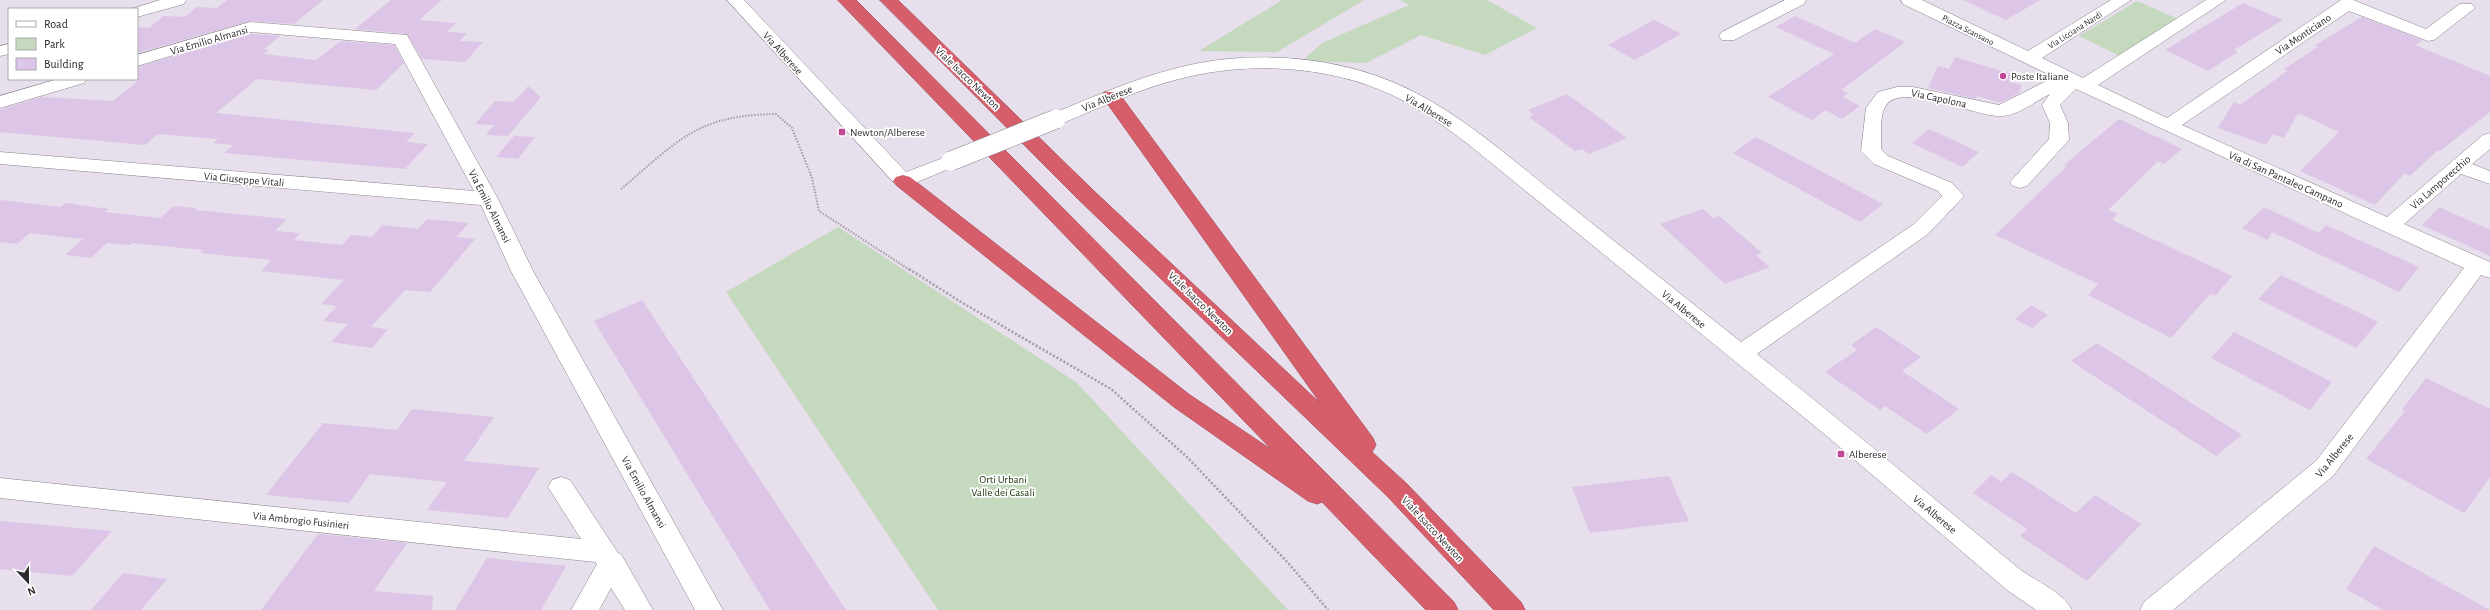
<svg xmlns="http://www.w3.org/2000/svg" width="2490" height="610" viewBox="0 0 2490 610" font-family="'Alegreya Sans',sans-serif">
<style>
.green{fill:#c5d9be}
.building{fill:#dcc5e6}
.lines{fill:none;stroke-linecap:round;stroke-linejoin:round}
.minor-casing{stroke:#89828d;stroke-width:1}
.highway-casing{stroke:#9a4b55;stroke-width:1}
.path-far1{stroke:#a29ca5;stroke-width:2;stroke-dasharray:1.5 1.5;stroke-linecap:butt}
.path{stroke:#a29ca5;stroke-width:2.5;stroke-dasharray:2 2;stroke-linecap:butt}
.minor{fill:#fff;fill-rule:evenodd}
.highway{fill:#d65e6b;fill-rule:evenodd}
.minor-bridge-casing{stroke:#89828d;stroke-width:20;stroke-linecap:butt}
.minor-bridge{stroke:#fff;stroke-width:19}
.poi-dot{fill:#c34797;stroke:#fff;stroke-width:1.5}
.labels{text-anchor:middle;stroke-width:3.5;stroke-linejoin:round;paint-order:stroke}
.far-street-label{font-size:9px;fill:#2c292d;stroke:#fff}
.street-label{font-size:11px;fill:#2c292d;stroke:#fff}
.poi-label{font-size:11px;fill:#2c292d;stroke:#fff;text-anchor:start}
.park-label{font-size:11px;fill:#153405;stroke:#fff}
</style>
<rect width="100%" height="100%" fill="#e7dfeb"/>
<!-- green -->
<path class="green" d="M1282,0H1364L1277,52L1199,51Z
M1400,0H1487L1537,28L1485,55L1421,35L1366,63L1302,61L1322,43L1409,5Z
M2137,1L2178,19L2120,56L2079,36Z
M838,227L1076,382L1288,610H938L726,292Z"/>
<!-- building -->
<path class="building" d="M227,0H323L294,24L250,21L137,53V27L149,28L164,16L185,17L197,7L217,8Z
M391,0H442L419,20L456,23L447,32L467,33L460,41L483,42L465,62L422,59L407,34L355,29Z
M1963,0H2040L2006,20Z
M2243,3L2283,20L2234,50L2238,52L2208,71L2165,50Z
M1795,16L1855,43L1875,29L1905,42L1841,90L1848,93L1843,97L1860,106L1842,119L1825,110L1812,120L1768,97L1834,54L1776,27Z
M2362,17L2422,40L2415,45L2490,76V112L2440,151L2438,150L2410,176L2405,173L2375,205L2300,171L2339,132L2298,113L2284,138L2273,134L2266,145L2218,128L2234,102L2240,105L2287,71L2284,69L2318,47L2314,46Z
M1654,20L1681,34L1635,60L1608,45Z
M251,34L280,36L264,49L268,50L263,54L316,60L341,41L394,45L404,63L376,90L257,79L216,113L415,133L406,142L428,144L405,169L224,153L233,145L213,143L218,139L158,134L145,145L0,132V110L2,109L41,97L113,101L137,82V67Z
M1955,57L2012,74L2009,82L2022,85L2019,93L2000,103L1977,96L1976,99L1928,88L1938,66L1949,69Z
M528,86L541,97L508,136L486,135L494,125L475,124L495,101L514,102Z
M1567,94L1627,138L1589,154L1582,149L1575,151L1529,117L1534,115L1528,110Z
M2119,119L2182,149L2164,164L2158,161L2108,210L2118,214L2112,220L2232,276L2215,296L2210,294L2171,338L2088,295L2098,284L1995,235L2067,166L2064,165Z
M1929,129L1979,152L1962,167L1912,143Z
M514,136L535,137L518,159L496,157Z
M1756,137L1883,204L1860,222L1733,153Z
M0,200L61,207L65,203L109,209L105,212L160,218L174,206L197,208L196,210L287,219L275,231L300,233L294,240L342,245L351,235L372,237L382,225L418,229L427,219L469,223L456,237L475,239L430,292L405,290L371,327L388,329L372,348L331,342L348,324L323,321L337,306L321,304L344,280L261,271L271,260L200,253L203,250L132,243L130,245L107,243L91,258L65,255L83,239L30,233L17,244L0,242Z
M2264,207L2319,233L2326,225L2419,267L2399,292L2272,232L2268,240L2242,228Z
M2439,207L2490,230V256L2422,225Z
M1703,209L1713,218L1719,216L1762,253L1756,255L1770,267L1725,284L1660,224Z
M2281,275L2378,322L2356,348L2258,299Z
M642,300L846,610H770L594,321Z
M2031,305L2048,315L2032,328L2015,319Z
M1876,327L1921,357L1902,371L1959,409L1927,434L1885,406L1880,410L1825,372L1857,350L1851,345Z
M2234,332L2332,382L2310,410L2211,358Z
M2097,343L2242,435L2216,456L2071,361Z
M2426,378L2490,409V477L2464,513L2366,459L2405,411L2402,410Z
M412,409L494,417L464,461L539,468L508,518L427,510L447,482L370,474L349,503L266,495L323,423L397,430Z
M2012,472L2076,513L2095,495L2141,524L2087,581L2020,536L2027,529L1973,493L1991,475L2001,482Z
M1669,476L1689,521L1590,533L1572,487Z
M0,521L112,531L72,576L0,569Z
M318,534L407,543L374,591L433,596L432,610H261Z
M2374,546L2490,610H2383L2346,589Z
M487,558L566,566L541,610H455Z
M123,573L167,579L141,610H91Z"/>
<g class="lines">
<defs>
<path id="minor" d="M160,0H186L184,4L137,17V9H131Z
M727,0H744L906,172L951,155L958,157L961,161L958,165L910,185L903,187L896,185Z
M1785,0H1806L1804,4L1734,40H1722L1719,36L1722,32Z
M1901,0H1922L2028,51L2111,0H2131L2042,58L2083,78L2206,0H2226L2098,85L2167,118L2341,0H2353L2426,29L2460,4H2472L2475,8L2434,40L2428,41L2349,11L2182,125L2387,217L2483,135L2490,133V149L2472,164L2490,171V184L2461,174L2404,224L2490,262V278L2481,275L2334,475L2173,610H2140L2144,602L2316,461L2464,268L2076,89L2060,105L2068,123L2069,140L2027,186L2020,188L2013,186L2010,182L2049,139L2050,123L2042,105L2050,94C2036,101 2018,115 2003,116C1979,119 1899,79 1885,107C1879,118 1882,137 1881,149L1888,156L1952,183L1964,196L1928,234L1757,354C1845,424 1931,496 2017,567C2034,581 2062,591 2072,610H2036L2007,590L1828,437L1468,144C1444,126 1419,108 1392,95C1328,65 1247,61 1179,79C1139,89 1101,107 1063,123H1049L1047,119L1049,115C1098,95 1147,73 1199,63C1271,50 1352,59 1416,93C1470,121 1516,163 1564,201C1623,248 1682,295 1741,342L1914,224L1942,196L1938,191L1874,164L1861,151L1866,108L1878,92L1897,87H1913L1999,105L2054,77L1903,4Z
M250,22L407,35L498,199L533,271L723,610H695L511,271L481,205L0,164V152L474,191L395,44L251,32L137,66V55Z
M9,44V54L0,56V46Z
M58,79H87L84,83L0,108V96Z
M561,477L570,480L618,553L621,554L653,610H625L611,588L599,610H571L597,564L595,562L0,498V478L581,539L548,487L552,480Z"/>
<path id="highway" d="M838,0H856L1454,602L1458,610H1426L1322,502L1317,504L1308,501L1174,407L896,185L893,181L896,177L903,175L910,177L1190,395L1272,450Z
M880,0H898L1093,190L1321,404L1102,96L1104,92H1118L1373,438L1376,445L1372,452L1406,483L1521,602L1525,610H1494L1388,497L1079,200Z"/>
</defs>
<!-- minor casing -->
<use href="#minor" class="minor-casing"/>
<!-- highway casing -->
<use href="#highway" class="highway-casing"/>
<!-- path-far1 -->
<path class="path-far1" d="M621,189C678,141 696,115 776,114L792,128L812,178L819,211L910,270"/>
<!-- path -->
<path class="path" d="M909,269L961,302L1111,389L1187,457L1290,565L1328,610"/>
<!-- minor -->
<use href="#minor" class="minor"/>
<!-- highway -->
<use href="#highway" class="highway"/>
<defs>
<path id="minor-bridge" d="M951,161L1056,119"/>
</defs>
<!-- minor-bridge casing -->
<use href="#minor-bridge" class="minor-bridge-casing"/>
<!-- minor-bridge -->
<use href="#minor-bridge" class="minor-bridge"/>
</g>
<!-- markers -->
<g class="poi-dot">
<circle cx="2003" cy="76" r="4"/>
<rect x="838" y="128" width="8" height="8" rx="2"/>
<rect x="1837" y="450" width="8" height="8" rx="2"/>
</g>
<g class="labels">
<!-- far-street labels -->
<g class="far-street-label">
<text transform="translate(1968 30) rotate(27)" y="3">Piazza Scansano</text>
<text transform="translate(2075 30) rotate(-32)" y="3">Via Licciana Nardi</text>
</g>
<!-- street labels -->
<g class="street-label">
<text transform="translate(2303 34) rotate(-34)" y="4">Via Monticiano</text>
<text transform="translate(209 40) rotate(-16)" y="4">Via Emilio Almansi</text>
<text transform="translate(783 53) rotate(48)" y="4">Via Alberese</text>
<text transform="translate(968 78) rotate(44)" y="4">Viale Isacco Newton</text>
<text transform="translate(1107 98) rotate(-22)" y="4">Via Alberese</text>
<text transform="translate(1939 98) rotate(12)" y="4">Via Capolona</text>
<text transform="translate(1429 110) rotate(31)" y="4">Via Alberese</text>
<text transform="translate(244 179) rotate(5)" y="4">Via Giuseppe Vitali</text>
<text transform="translate(2286 179) rotate(24)" y="4">Via di San Pantaleo Campano</text>
<text transform="translate(2440 182) rotate(-41)" y="4">Via Lamporecchio</text>
<text transform="translate(490 206) rotate(63)" y="4">Via Emilio Almansi</text>
<text transform="translate(1201 303) rotate(44)" y="4">Viale Isacco Newton</text>
<text transform="translate(1684 309) rotate(39)" y="4">Via Alberese</text>
<text transform="translate(2334 455) rotate(-51)" y="4">Via Alberese</text>
<text transform="translate(644 492) rotate(61)" y="4">Via Emilio Almansi</text>
<text transform="translate(1935 514) rotate(40)" y="4">Via Alberese</text>
<text transform="translate(301 520) rotate(6)" y="4">Via Ambrogio Fusinieri</text>
<text transform="translate(1433 529) rotate(47)" y="4">Viale Isacco Newton</text>
</g>
<!-- poi labels -->
<g class="poi-label">
<text x="2011" y="80">Poste Italiane</text>
<text x="850" y="136">Newton/Alberese</text>
<text x="1849" y="458">Alberese</text>
</g>
<!-- park labels -->
<g class="park-label">
<text x="1003" y="483">Orti Urbani<tspan x="1003" dy="13">Valle dei Casali</tspan></text>
</g>
</g>
<!-- legend -->
<rect x="8" y="8" width="130" height="72" fill="#ffffff" stroke="#aba9ab"/>
<rect x="16" y="21" width="20" height="6" fill="#ffffff" stroke="#aba9ab"/>
<text x="44" y="28" font-size="12" fill="#2c292d">Road</text>
<rect x="16" y="38" width="20" height="12" fill="#c5d9be" stroke="#aba9ab"/>
<text x="44" y="48" font-size="12" fill="#2c292d">Park</text>
<rect x="16" y="58" width="20" height="12" fill="#dcc5e6" stroke="#aba9ab"/>
<text x="44" y="68" font-size="12" fill="#2c292d">Building</text>
<!-- north arrow -->
<g transform="translate(28 582) rotate(158)" stroke="#ffffff" stroke-width="3" paint-order="stroke">
<path d="M0-3L7 15L0 10L-7 15Z" fill="#2c292d"/>
<text y="-6" font-size="11" font-weight="bold" text-anchor="middle" fill="#2c292d">N</text>
</g>
</svg>
